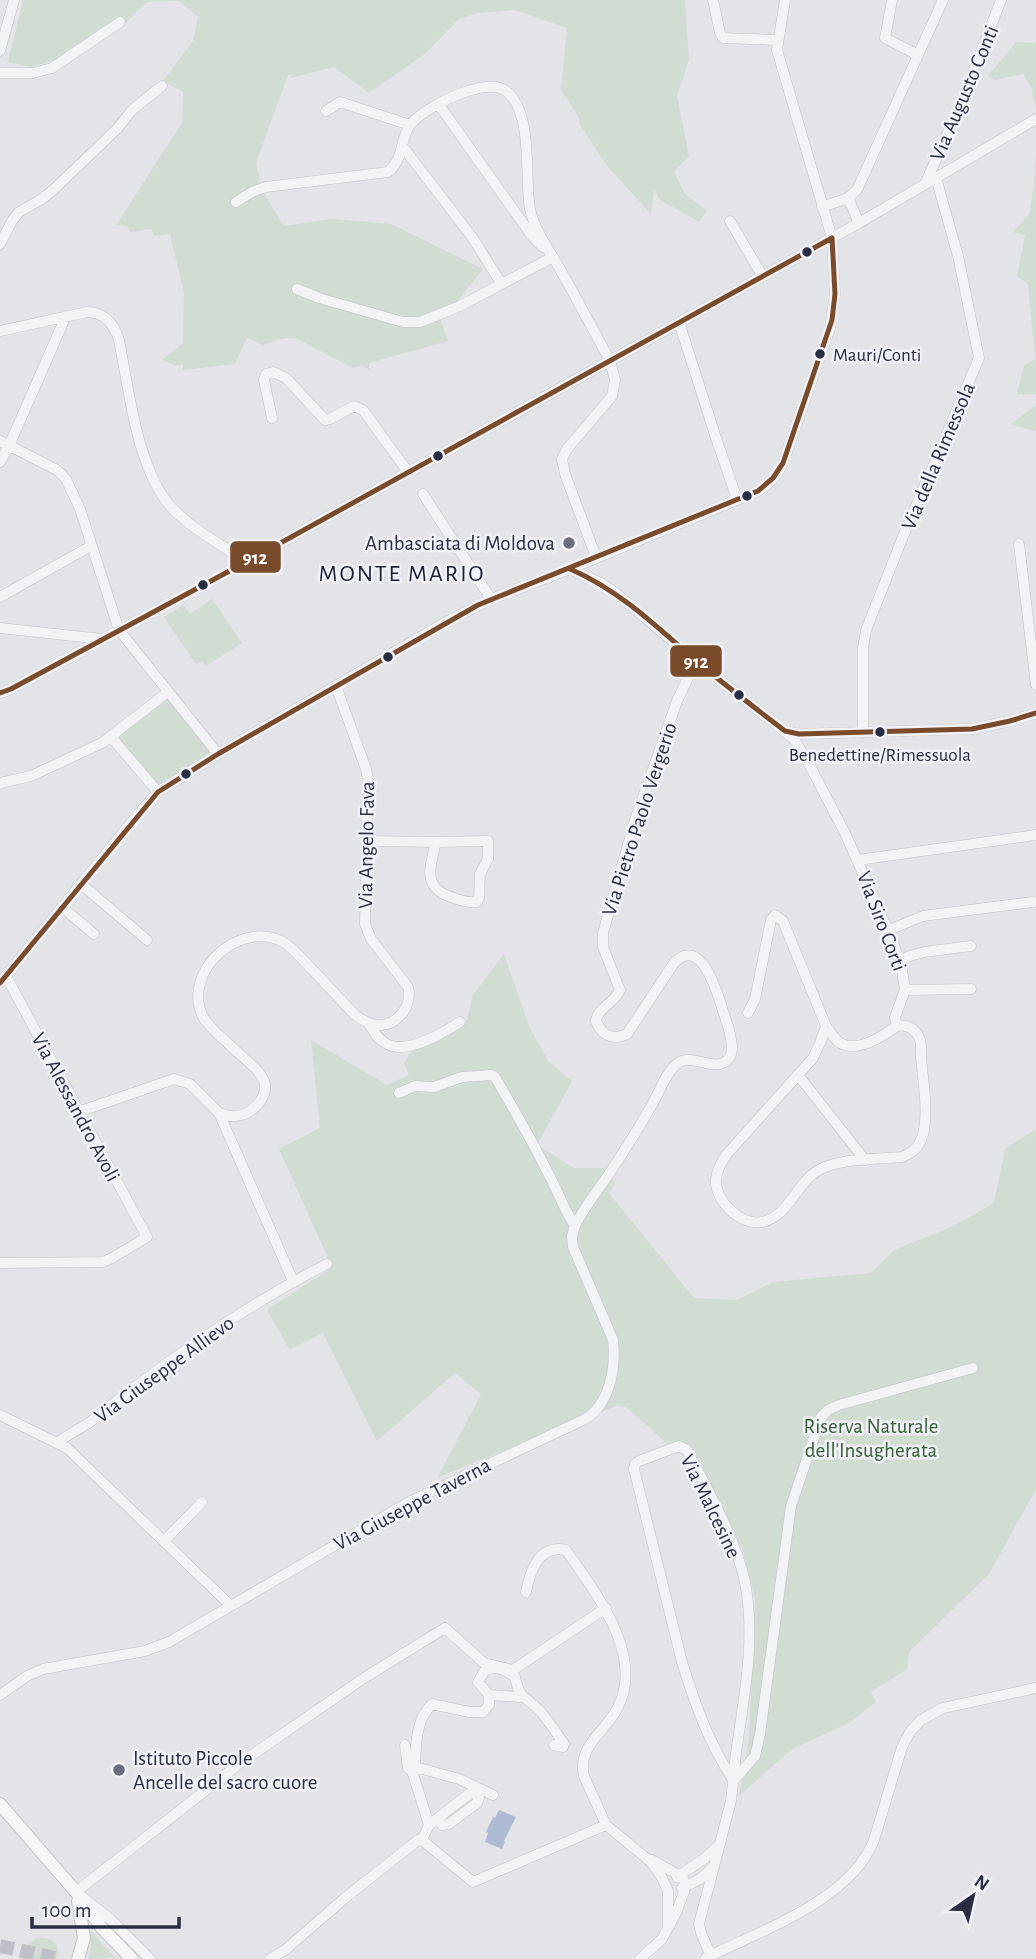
<svg xmlns="http://www.w3.org/2000/svg" width="1036" height="1959" viewBox="0 0 1036 1959" font-family="'Alegreya Sans',sans-serif">
<style>
.green{fill:#d1dcd3}
.water{fill:#afbbd5}
.lines{fill:none;stroke-linecap:round;stroke-linejoin:round}
.highway-tunnel{stroke:#bebfc7;stroke-width:14;stroke-dasharray:14 7;stroke-linecap:butt}
.minor-casing{stroke:#c0c1c6;stroke-width:11}
.major-casing{stroke:#bfc1c6;stroke-width:14}
.minor{stroke:#f2f3f5;stroke-width:10}
.major{stroke:#f6f6f7;stroke-width:12}
.bus-1-casing{stroke:#f0f2f8;stroke-width:10}
.bus-1{stroke:#7a4b2a;stroke-width:5}
.bus-dot{fill:#282d43;stroke:#f0f2f8;stroke-width:2.5}
.poi-dot{fill:#696d7d;stroke:#f0f2f8;stroke-width:2.5}
.labels{text-anchor:middle;stroke-width:5;stroke-linejoin:round;paint-order:stroke}
.bus-label{font-size:19px;fill:#282d43;stroke:#f0f2f8;text-anchor:start}
.street-label{font-size:21px;fill:#282d43;stroke:#f0f2f8}
.poi-label{font-size:21px;fill:#282d43;stroke:#f0f2f8;text-anchor:end}
.park-label{font-size:21px;fill:#356034;stroke:#f0f2f8}
.quarter-label{font-size:24px;letter-spacing:2px;fill:#1a1f34;stroke:#f0f2f8}
.line-badge{stroke:#f0f2f8;stroke-width:2.5}
.badge-label{font-size:19px;text-anchor:middle;font-weight:bold;fill:#fff}
</style>
<rect width="100%" height="100%" fill="#e3e4e8"/>
<!-- green -->
<path class="green" d="M23,0H685L689,60L677,96L689,156L674,172L685,194L707,211L699,222L660,200L654,189L651,214L608,167L579,123V118L561,90L567,28L515,10L478,13L459,19L425,54L369,93L334,67L290,78L292,74L288,75L256,163L262,190L284,226L332,219L391,224L483,269L441,322L448,341L369,363V370L363,365L353,368L295,338H284L263,345L247,338L235,364L183,370V364L176,366L162,360L183,343L184,293L170,234L154,236L151,229L130,232L127,226L116,225L182,123L183,92L163,81L193,41L198,17L179,1L146,2L124,25L101,28L55,60L30,67L8,62Z
M1036,41V108L1032,89L1023,74L995,80L988,76L1016,42L1034,43Z
M1036,152V394H1017L1024,366L1035,359L1028,284L1017,276L1025,235L1013,232L1029,214L1034,186Z
M1036,405V431L1011,424Z
M212,599L242,643L206,666L202,661L196,664L164,617L183,605L190,614Z
M167,697L212,752L158,786L117,736Z
M504,954L529,1026L548,1061L572,1081L537,1145L574,1168H605L615,1184L609,1193L694,1298L737,1300L773,1282L871,1273L894,1250L954,1226L994,1203L1005,1149L1036,1129V1489L989,1574L909,1652L907,1669L871,1692L876,1702L849,1723L792,1749L739,1796L749,1737L755,1598L742,1549L691,1448L669,1445L626,1407L616,1406L438,1477L481,1394L455,1373L377,1441L323,1333L290,1350L267,1310L330,1269L327,1256L279,1149L320,1128L311,1040L387,1085L409,1075L404,1063L412,1051L466,1024L473,995Z
M90,1930L116,1959L108,1958L88,1959L91,1946Z
M37,1938C52,1936 61,1944 57,1959H20C21,1949 29,1942 37,1938Z"/>
<!-- water -->
<path class="water" d="M499,1810L516,1817L504,1841L505,1842L502,1849L485,1842L488,1833L486,1832L493,1817L495,1818Z"/>
<g class="lines">
<!-- highway-tunnel -->
<path class="highway-tunnel" d="M0,1946L59,1959"/>
<defs>
<path id="minor" d="M713,0L720,33L723,38L778,40
M892,0L885,38L918,55
M0,51L14,0
M0,73H33L52,68L120,22
M439,105L532,236L543,247
M326,111L340,102L410,125
M403,147L472,237L501,283
M925,184L962,101L1001,0
M848,198L859,223
M236,202L252,192L266,187L388,172C405,158 399,141 410,125C415,118 424,113 431,108C447,98 489,78 506,91C534,113 524,176 530,209C535,232 550,251 561,271C578,301 594,331 610,361L615,380L612,396L567,449L562,459L565,474L596,557
M822,207L848,198L857,190L943,0
M730,221L763,277
M0,244L12,221L19,212L42,199L53,190L117,129L132,110L162,86
M297,289L319,298L403,322H420L460,306L553,257
M679,322L716,438L737,499
M0,331L87,312C105,312 114,324 119,340C129,390 137,470 172,508C193,530 221,544 246,562
M272,418L264,380L266,374L273,372L286,378L325,420L330,419L354,406L363,410L408,472
M0,441L57,470L66,479L80,509L119,630L218,754
M0,462L9,446L66,316
M423,494L491,599
M1019,544L1036,685
M570,569L599,582L617,594L696,661L794,739L809,764L846,835L893,942L902,970L905,990L895,1017L897,1026
M0,597L91,546
M0,628L102,639
M0,693L11,689L246,562L859,223L1036,119
M789,732L799,734L972,729L1010,721L1036,713
M863,733V648L866,630L902,539L979,358L958,256L936,178
M111,737L158,792
M0,783L31,776L102,743L168,692
M368,841L436,842
M488,841V859L480,874L479,898L477,902C469,903 462,901 454,898C421,888 430,868 436,842Z
M858,860L1036,835
M81,884L147,940
M62,907L94,934
M889,930L923,916L1033,902
M900,959L924,952L971,946
M0,983L140,812L158,792L218,754L446,622L491,599L570,569L758,491C770,484 778,475 783,463L830,328L835,294L832,238L777,50L785,0
M905,990L971,989
M748,1013L755,999L771,920L775,915L783,921L826,1026C830,1032 834,1039 840,1043C858,1053 883,1036 897,1026
M368,1023C374,1031 378,1040 387,1044C406,1055 443,1033 460,1022
M826,1026L820,1043L813,1058L727,1154C722,1161 717,1170 716,1179C714,1201 741,1226 762,1222C788,1217 796,1184 817,1171C838,1158 877,1159 902,1157C909,1154 915,1151 919,1144C931,1125 923,1080 921,1058C921,1051 922,1043 919,1037C914,1028 907,1024 897,1026
M798,1075L865,1160
M399,1093L415,1086L434,1087L462,1077L492,1075L495,1077C513,1108 532,1140 548,1173C558,1191 563,1208 575,1226
M78,1112L174,1079L190,1084L219,1113C225,1115 231,1117 236,1116C251,1115 267,1099 265,1084C264,1078 260,1074 256,1069C244,1057 209,1029 203,1017C181,971 240,919 283,942C292,947 300,957 307,964C323,981 339,998 355,1015C361,1019 368,1024 376,1025C397,1027 413,1006 408,987L371,939L365,924L368,780L366,769L336,686
M219,1113L293,1281
M0,1263L103,1262L112,1258L147,1237L6,976
M0,1415L67,1448L230,1605
M59,1442C69,1433 83,1428 94,1419C167,1360 243,1307 327,1264
M164,1541L202,1502
M526,1592C530,1571 539,1544 566,1550C594,1591 645,1654 618,1707C606,1732 577,1745 584,1776L606,1825L651,1862L661,1876L668,1891V1925
M0,1695L27,1676L43,1669L145,1651L169,1642L409,1502L583,1420C610,1406 616,1368 613,1340L573,1247L572,1236L575,1226C583,1209 596,1193 607,1177C624,1151 641,1126 655,1099C661,1088 667,1071 678,1063C693,1052 716,1075 729,1058C731,1055 732,1052 732,1048C732,1036 727,1023 723,1011C718,994 701,934 674,963L627,1034C613,1041 601,1035 596,1021C598,1007 615,1003 620,990L603,947V933L635,820L677,701L696,661
M489,1695L522,1697
M405,1745L408,1768L412,1771
M415,1768C416,1746 415,1720 432,1704L469,1712H483L489,1705V1695L478,1682L485,1670C498,1666 504,1669 515,1677C520,1702 527,1696 541,1712C549,1722 557,1733 564,1744L563,1747L554,1745
M734,1780L755,1756L760,1734L791,1506L821,1417L828,1410L839,1405L973,1368
M429,1825L470,1793L473,1792L479,1798L477,1803L449,1824L442,1825L437,1819
M422,1840L429,1825L412,1771L419,1768L459,1779L493,1795
M677,1877L704,1859L718,1846
M682,1888L700,1879L713,1867
M711,1956L701,1933L699,1924L731,1801C733,1785 734,1769 736,1753C744,1697 756,1639 745,1582C736,1539 707,1489 687,1450L679,1446L639,1461L635,1464L634,1469L682,1662C695,1704 709,1744 734,1781
M706,1958C761,1930 850,1901 874,1840L902,1747L910,1732L921,1720L943,1708L1036,1688
M150,1959L110,1919L76,1892L239,1764L364,1678L445,1628L484,1663L513,1670L606,1608
M270,1959L285,1950L345,1898L418,1840L423,1841L473,1882L606,1825
M640,1959L662,1939L676,1913L684,1892L685,1882L682,1877L652,1860"/>
<path id="major" d="M0,1804L76,1892L102,1928L132,1959
M78,1959L84,1938L78,1901"/>
</defs>
<!-- minor casing -->
<use href="#minor" class="minor-casing"/>
<!-- major casing -->
<use href="#major" class="major-casing"/>
<!-- minor -->
<use href="#minor" class="minor"/>
<!-- major -->
<use href="#major" class="major"/>
<defs>
<path id="bus-1" d="M570,569C619,590 656,626 696,661C725,685 755,708 785,731L799,734L972,729L1010,721L1036,713
M0,693L11,689L246,562L832,238
M0,983L158,792L218,754L478,605L758,491L773,478L783,463L832,320L835,294L832,238"/>
</defs>
<!-- bus-1 casing -->
<use href="#bus-1" class="bus-1-casing"/>
<!-- bus-1 -->
<use href="#bus-1" class="bus-1"/>
</g>
<!-- markers -->
<g class="bus-dot">
<circle cx="807" cy="252" r="6"/>
<circle cx="820" cy="354" r="6"/>
<circle cx="438" cy="456" r="6"/>
<circle cx="747" cy="496" r="6"/>
<circle cx="203" cy="585" r="6"/>
<circle cx="388" cy="657" r="6"/>
<circle cx="739" cy="695" r="6"/>
<circle cx="880" cy="732" r="6"/>
<circle cx="186" cy="774" r="6"/>
</g>
<g class="poi-dot">
<circle cx="569" cy="543" r="7"/>
<circle cx="119" cy="1770" r="7"/>
</g>
<g class="labels">
<!-- bus labels -->
<g class="bus-label">
<text x="833" y="361">Mauri/Conti</text>
<text x="880" y="761" text-anchor="middle">Benedettine/Rimessuola</text>
</g>
<!-- street labels -->
<g class="street-label">
<text transform="translate(964 93) rotate(-67)" y="7">Via Augusto Conti</text>
<text transform="translate(938 456) rotate(-67)" y="7">Via della Rimessola</text>
<text transform="translate(639 819) rotate(-72)" y="7">Via Pietro Paolo Vergerio</text>
<text transform="translate(366 845) rotate(-89)" y="7">Via Angelo Fava</text>
<text transform="translate(882 921) rotate(69)" y="7">Via Siro Corti</text>
<text transform="translate(76 1107) rotate(62)" y="7">Via Alessandro Avoli</text>
<text transform="translate(164 1369) rotate(-36)" y="7">Via Giuseppe Allievo</text>
<text transform="translate(412 1504) rotate(-28)" y="7">Via Giuseppe Taverna</text>
<text transform="translate(711 1506) rotate(64)" y="7">Via Malcesine</text>
</g>
<!-- poi labels -->
<g class="poi-label">
<text x="555" y="550">Ambasciata di Moldova</text>
<text x="133" y="1765" text-anchor="start">Istituto Piccole<tspan x="133" dy="24">Ancelle del sacro cuore</tspan></text>
</g>
<!-- park labels -->
<g class="park-label">
<text x="871" y="1433">Riserva Naturale<tspan x="871" dy="24">dell'Insugherata</tspan></text>
</g>
<!-- quarter labels -->
<g class="quarter-label">
<text x="402" y="581">MONTE MARIO</text>
</g>
</g>
<g class="line-badge">
<rect x="229" y="540" width="53" height="34" rx="7" fill="#7a4b2a"/>
<rect x="669" y="644" width="54" height="34" rx="7" fill="#7a4b2a"/>
</g>
<g class="badge-label">
<text x="255" y="564">912</text>
<text x="696" y="668">912</text>
</g>
<!-- north arrow -->
<g transform="translate(973 1896) rotate(34)" stroke="#f0f2f8" stroke-width="5" paint-order="stroke">
<path d="M0-5L12 26L0 18L-12 26Z" fill="#282d43"/>
<text y="-10" font-size="19" font-weight="bold" text-anchor="middle" fill="#282d43">N</text>
</g>
<!-- scale -->
<path d="M32 1917v10h147v-10" fill="none" stroke="#282d43" stroke-width="3.5"/>
<text x="42" y="1917" font-size="21" fill="#282d43" stroke="#f0f2f8" stroke-width="5" paint-order="stroke">100 m</text>
</svg>
